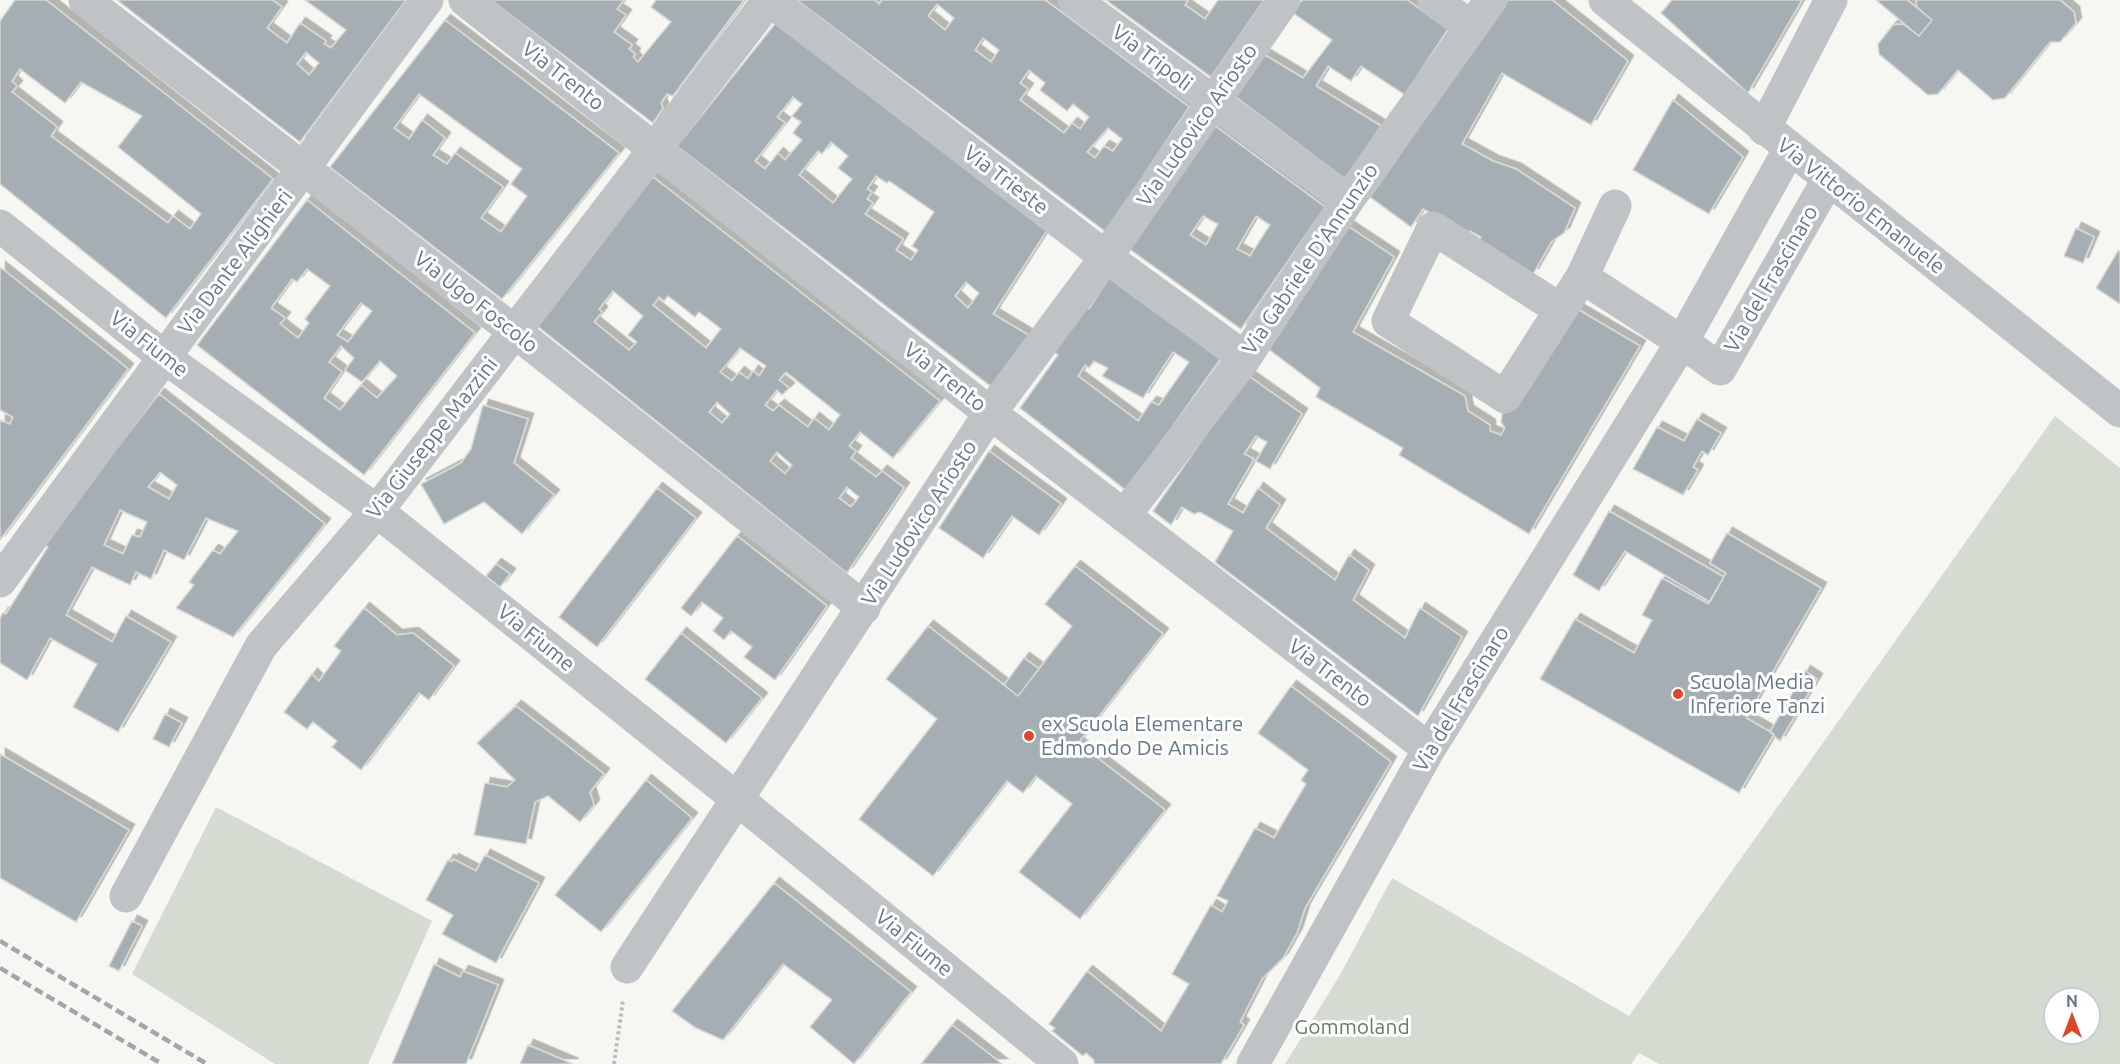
<svg xmlns="http://www.w3.org/2000/svg" width="2120" height="1064" viewBox="0 0 2120 1064" font-family="Ubuntu,sans-serif">
<style>
.green{fill:#d6dbd2;fill-rule:evenodd}
.building{fill:#a5afb3;stroke:#d7d7d5;stroke-width:1.5;fill-rule:evenodd;filter:url(#shadow)}
.lines{fill:none;stroke-linecap:round;stroke-linejoin:round}
.path{stroke:#b9bcbe;stroke-width:4;stroke-dasharray:3 3;stroke-linecap:butt}
.minor{stroke:#bfc3c6;stroke-width:33}
.rail{stroke:#a0a7ac;stroke-width:4.5;stroke-dasharray:9 4.5;stroke-linecap:butt}
.poi-dot{fill:#e04529;stroke:#fff;stroke-width:2}
.labels{text-anchor:middle;stroke-width:6;stroke-linejoin:round;paint-order:stroke}
.street-label{font-size:21px;fill:#657883;stroke:#fff}
.poi-label{font-size:21px;fill:#657883;stroke:#fff;text-anchor:start}
.park-label{font-size:21px;fill:#6a7a64;stroke:#fff}
</style>
<defs>
<filter id="shadow"><feDropShadow dx="5.5" dy="-5.5" stdDeviation="0" flood-color="#0004"/></filter>
</defs>
<rect width="100%" height="100%" fill="#f6f6f2"/>
<!-- green -->
<path class="green" d="M2055,416L2120,468V1064H1659L1639,1053L1631,1064H1285L1340,975L1392,878L1629,1016ZM2054,998H2090V1034H2054Z
M216,807L432,921L368,1064H275L132,974Z"/>
<!-- building -->
<path class="building" d="M15,0H46L273,179L166,318L0,184V21ZM20,69L65,103L81,82L142,116L118,147L201,214L190,229L173,216L168,223L51,136L57,127L12,92L17,86L12,81Z
M117,0H272L282,7L267,28L287,43L300,23L326,41L324,44L331,48L346,30L305,0H406L300,142ZM306,52L319,63L309,75L297,64Z
M491,0H624L617,9L626,15L614,32L632,45L629,49L635,54L633,57L638,62L671,22L651,7L656,0H744L673,96L667,94L661,103L663,108L653,123Z
M797,0H875L879,4L882,0H1045L1189,107L1106,232ZM937,4L954,18L945,30L928,16ZM983,38L999,50L991,62L975,50ZM1029,70L1045,83L1040,90L1067,111L1073,104L1089,117L1080,129L1072,123L1064,133L1020,100L1028,89L1020,83ZM1108,128L1122,139L1113,151L1104,146L1095,158L1087,152Z
M1106,0H1188L1185,5L1205,19L1218,0H1264L1211,77Z
M1302,0H1407L1448,29L1405,95L1361,66L1351,81L1328,66L1316,86L1381,126L1345,179L1236,97L1265,55L1303,78L1332,40L1293,13Z
M1508,0H1552L1628,61L1591,125L1502,73L1462,144L1493,161L1516,169L1575,208L1564,233L1552,241L1533,274L1479,242L1481,237L1470,231L1467,234L1427,211L1423,209L1411,227L1370,197Z
M1672,0H1802L1748,93L1661,13Z
M1876,0H1907L1932,20L1919,36Z
M1916,0H2060L2074,12L2076,23L2060,42H2050L2005,98L1993,100L1958,70L1938,94L1928,95L1879,54L1878,44L1893,25L1903,24L1919,36L1932,20L1917,7Z
M445,20L619,153L502,299L330,167ZM419,94L522,169L511,184L527,196L501,232L481,218L503,187L455,153L447,164L433,155L445,138L422,120L409,139L394,128Z
M775,24L1049,227L993,314L1030,336L993,388L677,146ZM793,97L802,104L792,116L801,122L793,133L802,140L785,160L778,153L765,169L755,161L785,123L777,117ZM831,142L848,156L838,168L852,179L833,203L799,175L818,151L822,154ZM876,176L887,183L889,181L934,212L912,246L918,250L911,260L896,250L903,239L865,214L873,203L867,199L872,192L867,189ZM966,282L979,293L968,308L955,296Z
M1673,100L1743,157L1709,214L1633,170Z
M1215,126L1325,207L1241,329L1128,248ZM1203,216L1218,224L1206,245L1190,235ZM1256,216L1270,225L1250,256L1237,249Z
M653,177L940,401L893,458L860,432L849,446L856,451L851,458L876,477L882,471L904,488L847,573L536,325ZM613,291L643,316L628,335L637,342L629,350L594,322L602,312L599,309ZM668,296L695,317L699,312L721,329L706,348L653,305L659,297L664,301ZM740,348L766,366L759,376L753,371L748,379L739,372L732,381L720,372ZM786,372L840,415L829,430L814,418L808,427L779,405L773,411L765,405L777,390L782,395L789,388L779,380ZM717,402L730,414L722,423L709,412ZM777,452L792,465L785,474L770,461ZM847,487L859,497L851,507L839,498Z
M307,200L475,333L364,475L197,345ZM307,269L330,286L305,319L309,323L298,338L280,324L285,318L271,308L292,279L297,282ZM361,303L372,311L348,342L337,335ZM341,346L354,358L345,370L362,382L380,361L397,376L377,398L361,385L340,410L324,398L342,372L329,362Z
M1346,225L1394,257L1353,332L1465,396L1468,411L1490,425V431L1501,435L1505,428L1501,422L1502,414L1567,303L1640,346L1529,534L1399,455L1403,448L1316,397L1320,388L1267,348Z
M2076,228L2094,237L2083,263L2064,256Z
M2118,251L2120,252V304L2096,288Z
M0,267L128,369L0,540V420L10,424L13,417L0,410Z
M1112,273L1221,358L1127,491L1020,408L1058,355L1047,346L1080,303L1089,309ZM1173,352L1189,362L1159,405L1151,402L1138,421L1078,376L1085,365L1089,368L1094,361L1108,368L1102,376L1143,398Z
M1247,375L1302,414L1270,469L1256,461L1267,442L1256,436L1244,454L1254,459L1228,504L1243,513L1258,488L1280,505L1266,528L1335,580L1349,555L1369,570L1353,600L1405,638L1420,608L1462,637L1418,716L1215,562L1233,531L1200,512L1194,514L1182,507L1171,525L1153,511Z
M159,394L325,524L233,637L176,608L194,585L189,582L213,550L220,554L238,531L206,518L184,560L164,550L151,579L136,572L130,585L92,567L66,615L112,642L126,616L171,642L118,732L73,707L97,664L50,638L27,680L0,663V618L3,613L6,614L48,547L43,543ZM160,472L177,485L169,499L148,487ZM120,510L147,522L140,537L132,535L123,554L104,545Z
M483,405L528,419L514,463L554,495L522,534L484,502L444,524L421,484L461,463L471,449Z
M1697,419L1721,433L1708,455L1702,451L1693,467L1698,470L1683,495L1633,469L1657,427L1684,441Z
M989,451L1061,504L1039,535L1012,516L983,558L939,528Z
M657,488L696,518L597,647L559,617Z
M1609,511L1724,577L1710,602L1625,551L1599,591L1573,575Z
M1727,533L1821,588L1746,718L1774,734L1739,793L1540,679L1575,619L1634,653L1652,620L1642,615L1662,578L1708,604L1726,573L1710,563Z
M737,536L827,606L775,680L744,657L752,647L731,631L724,640L713,631L723,618L702,602L691,616L681,608Z
M496,564L510,574L500,587L486,576Z
M1075,566L1163,634L1078,743L1165,810L1080,919L1019,872L1072,804L1036,776L1023,793L1007,781L933,876L859,819L937,719L886,679L928,626L1018,696L1072,626L1045,604Z
M364,608L397,635L413,633L454,666L429,700L419,693L361,770L332,747L337,741L313,722L307,729L284,712L312,674L319,681L341,651L334,646Z
M681,633L762,698L726,743L645,679Z
M1024,658L1039,669L1018,696L1004,685Z
M1805,671L1817,679L1780,741L1770,732Z
M1291,686L1391,762L1305,908L1297,933L1283,958L1262,979L1240,1022L1244,1025L1221,1064H1094V1060L1086,1053L1083,1056L1052,1031L1055,1028L1049,1024L1087,971L1161,1031L1189,984L1172,974L1211,905L1222,912L1228,901L1217,896L1255,828L1274,838L1306,784L1301,780L1308,770L1258,733Z
M516,706L604,774L590,792L594,805L580,822L548,796L535,802L526,844L474,835L485,783L507,787L515,780L477,743Z
M165,714L182,723L169,747L153,739Z
M0,754L129,830L76,922L0,878Z
M646,780L692,818L601,932L555,895Z
M485,855L539,883L496,963L442,934L453,915L426,900L448,860L452,862L453,859L476,871Z
M774,883L911,992L854,1064L810,1027L832,1000L783,964L723,1040L696,1028L672,1011Z
M132,921L142,926L119,971L109,966Z
M434,964L460,977L463,971L498,985L466,1064H392Z
M952,1025L1002,1064H921Z
M528,1045L573,1064H520Z"/>
<g class="lines">
<!-- path -->
<path class="path" d="M614,1064L623,1000"/>
<!-- minor -->
<path class="minor" d="M85,0L514,331L864,608
M465,0L990,413L1429,749
M770,0L1106,257L1245,358
M1074,0L1348,200
M1434,0L1470,26
M1605,0L2120,411
M1764,129L1831,0
M1789,150L1682,342L1720,369L1828,180
M0,226L164,357L377,511L736,798L1062,1064
M1561,310L1433,228L1388,321L1505,397L1582,277L1615,206
M1124,516L1245,358L1348,200L1491,0
M0,581L427,0
M126,896L261,646L377,511L769,0
M627,967L990,413L1106,257L1284,0
M1253,1064L1429,749L1682,342L1582,277"/>
<!-- rail -->
<path class="rail" d="M0,941L207,1064
M0,968L162,1064"/>
</g>
<!-- markers -->
<g class="poi-dot">
<circle cx="1678" cy="694" r="6"/>
<circle cx="1029" cy="736" r="6"/>
</g>
<g class="labels">
<!-- street labels -->
<g class="street-label">
<text transform="translate(1152 58) rotate(37)" y="7">Via Tripoli</text>
<text transform="translate(563 76) rotate(38)" y="7">Via Trento</text>
<text transform="translate(1197 125) rotate(-55)" y="7">Via Ludovico Ariosto</text>
<text transform="translate(1006 180) rotate(37)" y="7">Via Trieste</text>
<text transform="translate(1861 206) rotate(38)" y="7">Via Vittorio Emanuele</text>
<text transform="translate(1310 259) rotate(-56)" y="7">Via Gabriele D'Annunzio</text>
<text transform="translate(235 262) rotate(-53)" y="7">Via Dante Alighieri</text>
<text transform="translate(1771 279) rotate(-60)" y="7">Via del Frascinaro</text>
<text transform="translate(476 302) rotate(38)" y="7">Via Ugo Foscolo</text>
<text transform="translate(149 344) rotate(38)" y="7">Via Fiume</text>
<text transform="translate(945 377) rotate(38)" y="7">Via Trento</text>
<text transform="translate(432 438) rotate(-52)" y="7">Via Giuseppe Mazzini</text>
<text transform="translate(919 523) rotate(-57)" y="7">Via Ludovico Ariosto</text>
<text transform="translate(536 638) rotate(39)" y="7">Via Fiume</text>
<text transform="translate(1330 673) rotate(37)" y="7">Via Trento</text>
<text transform="translate(1461 699) rotate(-59)" y="7">Via del Frascinaro</text>
<text transform="translate(914 943) rotate(39)" y="7">Via Fiume</text>
</g>
<!-- poi labels -->
<g class="poi-label">
<text x="1690" y="689">Scuola Media<tspan x="1690" dy="24">Inferiore Tanzi</tspan></text>
<text x="1041" y="731">ex Scuola Elementare<tspan x="1041" dy="24">Edmondo De Amicis</tspan></text>
</g>
<!-- park labels -->
<g class="park-label">
<text x="1352" y="1034">Gommoland</text>
</g>
</g>
<!-- north arrow -->
<g transform="translate(2072 1016)"><circle r="28" fill="#ffffff" stroke="#c1c9cd" stroke-width="1.5"/>
<path d="M0-4.5L10 22L0 15L-10 22Z" fill="#e04529"/>
<text y="-9" font-size="16" font-weight="bold" text-anchor="middle" fill="#657883">N</text>
</g>
</svg>
